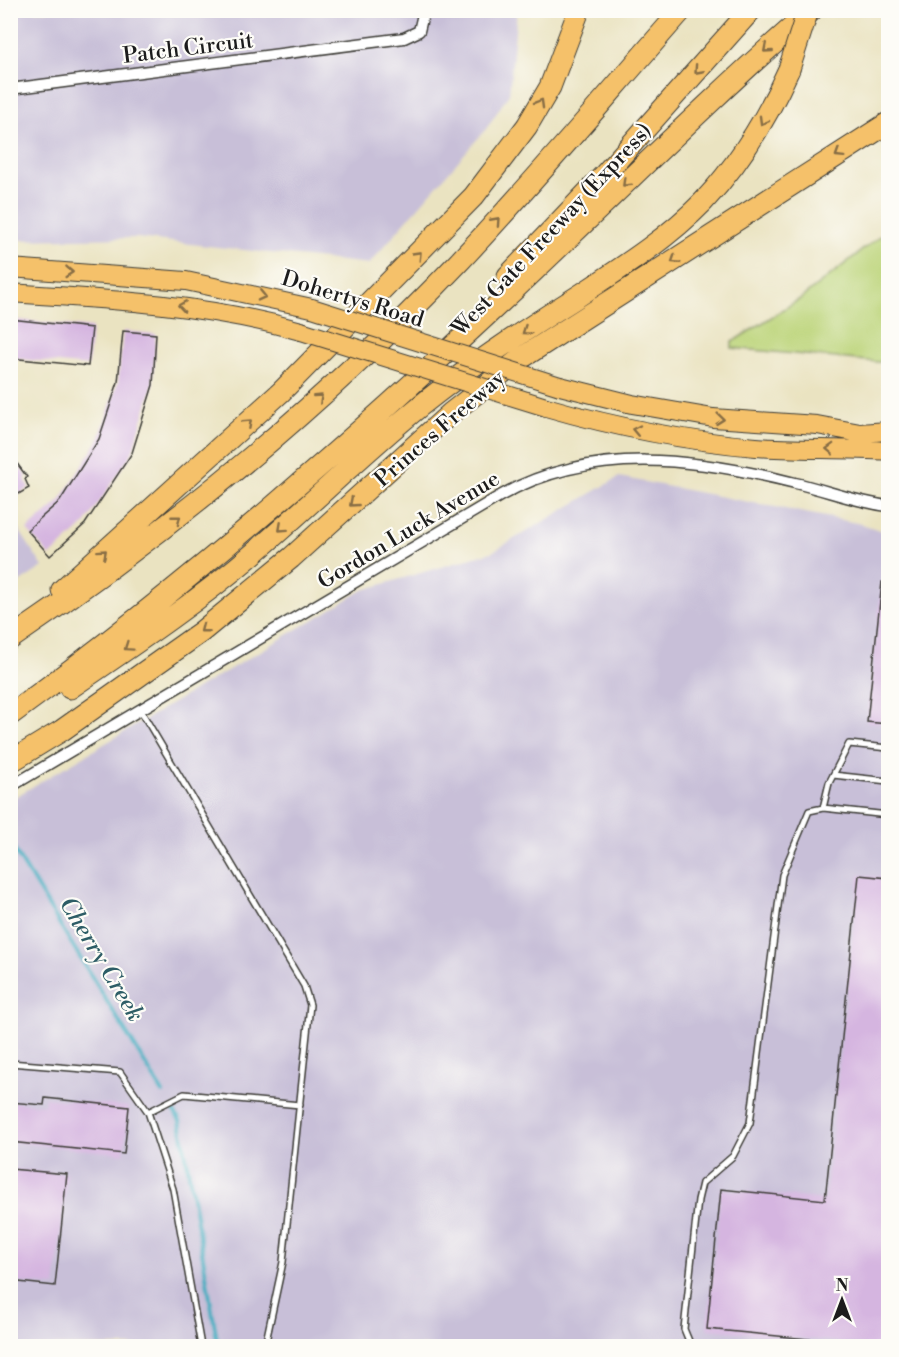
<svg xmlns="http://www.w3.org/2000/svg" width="899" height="1357" viewBox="0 0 899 1357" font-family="'Libre Bodoni',serif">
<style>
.industrial{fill:#c8bfd8}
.green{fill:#bcd479;stroke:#6c784a;stroke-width:1.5}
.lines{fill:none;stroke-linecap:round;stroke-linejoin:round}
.stream{stroke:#42adc1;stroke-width:4}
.building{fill:#d5b5e0}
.lane-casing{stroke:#3b3a35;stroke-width:8}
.street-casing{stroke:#3b3a35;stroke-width:13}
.primary-casing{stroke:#3b3a35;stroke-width:20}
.highway-casing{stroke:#3b3a35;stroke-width:23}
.lane{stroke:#fff;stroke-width:5}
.street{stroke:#fff;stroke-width:10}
.primary{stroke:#f5c16b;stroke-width:18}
.highway{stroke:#f5c16b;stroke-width:21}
.primary-bridge-casing{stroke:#3b3a35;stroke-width:20;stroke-linecap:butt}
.highway-bridge-casing{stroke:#3b3a35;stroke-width:23;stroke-linecap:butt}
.primary-bridge{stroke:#f5c16b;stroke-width:18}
.highway-bridge{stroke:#f5c16b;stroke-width:21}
.oneway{stroke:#886e44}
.labels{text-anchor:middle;stroke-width:4.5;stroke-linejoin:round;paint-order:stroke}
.street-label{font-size:22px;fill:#1c1c1c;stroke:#fdfcf7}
.water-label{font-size:24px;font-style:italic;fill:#2d5d66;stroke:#fdfcf7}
</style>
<rect width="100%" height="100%" fill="#fdfcf7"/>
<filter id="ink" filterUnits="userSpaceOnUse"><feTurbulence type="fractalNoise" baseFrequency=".0167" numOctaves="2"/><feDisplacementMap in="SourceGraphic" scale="12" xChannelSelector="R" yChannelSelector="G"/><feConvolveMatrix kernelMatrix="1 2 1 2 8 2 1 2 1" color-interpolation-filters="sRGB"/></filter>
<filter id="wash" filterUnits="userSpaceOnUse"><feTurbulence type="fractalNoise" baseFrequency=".008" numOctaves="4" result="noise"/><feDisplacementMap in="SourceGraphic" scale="24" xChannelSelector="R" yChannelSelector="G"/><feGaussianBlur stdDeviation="1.35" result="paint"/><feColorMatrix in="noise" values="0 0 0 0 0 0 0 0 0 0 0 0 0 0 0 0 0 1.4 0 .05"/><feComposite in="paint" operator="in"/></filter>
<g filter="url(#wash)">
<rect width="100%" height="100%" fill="#eae3c1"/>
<!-- industrial -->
<path class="industrial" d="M10,11H517L509,94L486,129L369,264L137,238L11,240Z
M619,477L862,524L888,533V1346H11L10,800L363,590L492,552Z
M10,516L43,567L11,588H10Z"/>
<!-- green -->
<path class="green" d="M888,230V363L732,348V342L800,299Z"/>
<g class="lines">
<!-- stream -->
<path class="stream" d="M10,843L163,1093
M174,1111L180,1121L218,1346"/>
</g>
<g id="blocks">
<!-- building -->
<path class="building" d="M10,319L92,328L88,366L10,358Z
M123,331L156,334L153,385L132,453L85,524L50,556L27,530L60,501L99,439L118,382Z
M10,454L27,477L25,479L29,488L10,499Z
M882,582H888V724L867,722Z
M859,875L888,878V1347L707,1329L721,1189L825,1200Z
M45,1098L129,1107L124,1154L10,1142V1102L44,1105Z
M10,1169L67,1174L55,1286L10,1281Z"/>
</g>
</g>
<g filter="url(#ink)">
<use href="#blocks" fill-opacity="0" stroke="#3b3a35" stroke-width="1.5"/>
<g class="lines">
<defs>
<path id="lane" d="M141,711L304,986L310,1005L283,1262L265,1346
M888,748L849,744L829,783L823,808L888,815
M833,775L888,781
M10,1063L120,1072L148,1112L184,1094L300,1105
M148,1112L173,1189L201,1346
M691,1346L684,1329L698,1200L702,1183L733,1156L750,1123L782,875L809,811L823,808"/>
<path id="street" d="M10,89L404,38L419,31L424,10
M10,787L500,496C592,444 696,458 795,483C826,490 856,502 888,506"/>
<path id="primary" d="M10,268L186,281L312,308
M10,293C109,299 205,304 301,331
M560,386L632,404L713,418L817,425L860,433L888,431
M546,407C615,427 685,441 756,447C800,450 845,448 888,451"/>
<path id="highway" d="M508,276L605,174L751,10
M62,590L281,392L474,196L527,126L550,87L579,10
M10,639C172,529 322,406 457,264C535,182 607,95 682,10
M70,688C133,645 196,603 253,554C309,506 362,454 419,407C468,367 523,331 577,297C621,268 666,240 703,202C740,163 767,118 789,69
M10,715C190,584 356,438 518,286C616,194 710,98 811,11
M10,762L61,731L201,632L291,558L451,413L520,359L888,123"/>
</defs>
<!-- lane casing -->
<use href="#lane" class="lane-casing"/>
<!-- street casing -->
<use href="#street" class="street-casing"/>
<!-- primary casing -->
<use href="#primary" class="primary-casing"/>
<!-- highway casing -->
<use href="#highway" class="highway-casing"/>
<!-- lane -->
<use href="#lane" class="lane"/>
<!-- street -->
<use href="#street" class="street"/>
<!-- primary -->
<use href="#primary" class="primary"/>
<!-- highway -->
<use href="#highway" class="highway"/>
<defs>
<path id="primary-bridge" d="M312,308L560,386
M301,331L546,407"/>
<path id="highway-bridge" d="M789,69L808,10"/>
</defs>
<!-- primary-bridge casing -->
<use href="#primary-bridge" class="primary-bridge-casing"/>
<!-- highway-bridge casing -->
<use href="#highway-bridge" class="highway-bridge-casing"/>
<!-- primary-bridge -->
<use href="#primary-bridge" class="primary-bridge"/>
<!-- highway-bridge -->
<use href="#highway-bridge" class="highway-bridge"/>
</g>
<!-- one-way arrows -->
<defs><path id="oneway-chevron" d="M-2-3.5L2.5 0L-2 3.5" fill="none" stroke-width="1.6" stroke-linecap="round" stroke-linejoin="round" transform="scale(1.5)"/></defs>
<g class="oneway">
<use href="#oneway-chevron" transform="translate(767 49) rotate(139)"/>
<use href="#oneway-chevron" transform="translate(698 70) rotate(132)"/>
<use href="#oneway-chevron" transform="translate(540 103) rotate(-60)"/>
<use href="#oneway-chevron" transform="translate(763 121) rotate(120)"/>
<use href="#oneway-chevron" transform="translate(839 154) rotate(148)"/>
<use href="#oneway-chevron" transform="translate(626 183) rotate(136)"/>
<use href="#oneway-chevron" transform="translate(496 221) rotate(-48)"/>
<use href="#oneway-chevron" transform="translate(418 255) rotate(-46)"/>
<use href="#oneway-chevron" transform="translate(675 260) rotate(147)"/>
<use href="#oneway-chevron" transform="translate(69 272) rotate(4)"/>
<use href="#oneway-chevron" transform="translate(262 296) rotate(13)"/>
<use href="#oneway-chevron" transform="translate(182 306) rotate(-172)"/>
<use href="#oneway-chevron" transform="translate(526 331) rotate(146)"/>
<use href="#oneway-chevron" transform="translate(319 398) rotate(-42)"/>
<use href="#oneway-chevron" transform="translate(720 419) rotate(6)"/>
<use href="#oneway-chevron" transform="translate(248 423) rotate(-43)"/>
<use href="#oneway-chevron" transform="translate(636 430) rotate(-168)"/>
<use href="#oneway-chevron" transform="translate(830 449) rotate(-178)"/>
<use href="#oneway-chevron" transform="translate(353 503) rotate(139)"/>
<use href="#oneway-chevron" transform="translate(177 519) rotate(-38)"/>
<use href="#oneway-chevron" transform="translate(282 528) rotate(138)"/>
<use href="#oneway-chevron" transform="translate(103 553) rotate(-42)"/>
<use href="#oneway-chevron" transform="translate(204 629) rotate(142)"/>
<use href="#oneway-chevron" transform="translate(128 647) rotate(145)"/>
</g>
</g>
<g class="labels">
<!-- street labels -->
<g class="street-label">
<text transform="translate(188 47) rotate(-7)" y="8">Patch Circuit</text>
<text transform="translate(551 229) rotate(-47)" y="8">West Gate Freeway (Express)</text>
<text transform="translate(353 298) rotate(17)" y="8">Dohertys Road</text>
<text transform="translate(439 428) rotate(-41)" y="8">Princes Freeway</text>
<text transform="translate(408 529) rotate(-31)" y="8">Gordon Luck Avenue</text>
</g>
<!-- water labels -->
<g class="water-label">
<text transform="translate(102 959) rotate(59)" y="8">Cherry Creek</text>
</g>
</g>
<!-- margin -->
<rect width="899" height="1357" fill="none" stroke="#fdfcf7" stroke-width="36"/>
<!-- north arrow -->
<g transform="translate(842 1300)" stroke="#fdfcf7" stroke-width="4.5" paint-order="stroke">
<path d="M0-4.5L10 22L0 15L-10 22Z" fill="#1c1c1c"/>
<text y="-9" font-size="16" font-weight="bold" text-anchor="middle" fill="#1c1c1c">N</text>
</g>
</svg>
